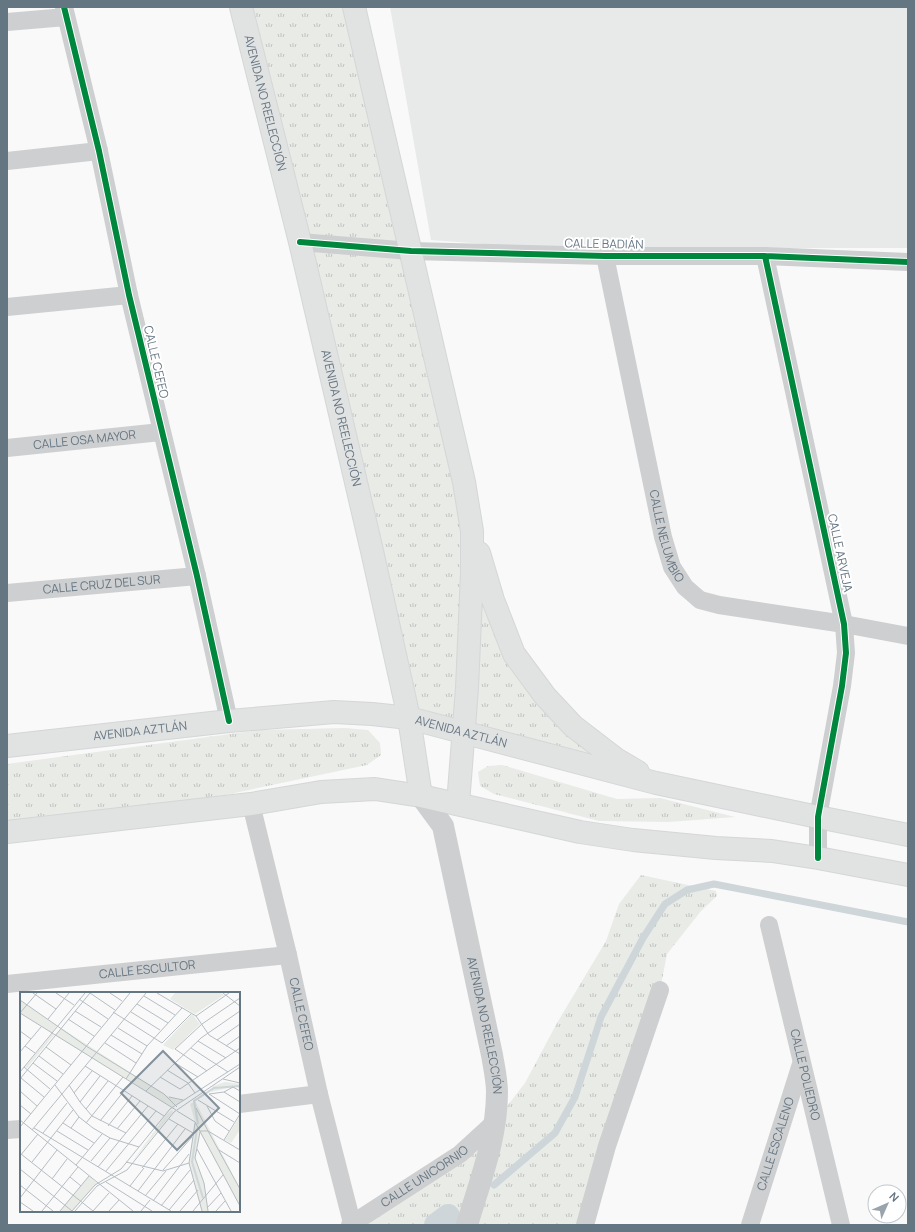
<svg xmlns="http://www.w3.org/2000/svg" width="915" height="1232" viewBox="0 0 915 1232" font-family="Manrope,sans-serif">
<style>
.built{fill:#e8e9e9}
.park{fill:url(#park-tufts)}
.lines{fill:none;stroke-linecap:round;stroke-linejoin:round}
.stream{stroke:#ced6d9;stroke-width:7}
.canal{stroke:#ced6d9;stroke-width:24}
.secondary-casing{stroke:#d5d6d7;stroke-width:24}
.minor{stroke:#cecfd0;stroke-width:18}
.tertiary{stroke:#cecfd0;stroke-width:22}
.secondary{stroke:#e1e2e2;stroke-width:22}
.cycleway-casing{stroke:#fff;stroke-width:8}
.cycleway{stroke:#00873e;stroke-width:6}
.labels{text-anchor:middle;stroke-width:4;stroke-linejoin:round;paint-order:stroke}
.street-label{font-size:12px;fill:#657683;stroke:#fff}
.inset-river{fill:none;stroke:#ced6d9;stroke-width:2}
.inset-road{fill:none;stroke:#b5bdc3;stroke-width:1}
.view{fill:#84929c;fill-opacity:0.15;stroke:#84929c;stroke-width:2}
.inset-edge{fill:none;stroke:#657683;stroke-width:2}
</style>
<defs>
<pattern id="park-tufts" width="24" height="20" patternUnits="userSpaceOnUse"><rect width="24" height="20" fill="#e8ebe6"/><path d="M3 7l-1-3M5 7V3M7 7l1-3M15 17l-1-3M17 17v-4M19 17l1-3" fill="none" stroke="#c0c3c0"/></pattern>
</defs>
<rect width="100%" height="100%" fill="#f9f9f9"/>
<!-- built -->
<path class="built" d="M390,7H908V248H535L431,240Z"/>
<!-- park -->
<path class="park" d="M241,7H354L493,600L545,696L656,783L409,718Z
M345,728L368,730L380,743L381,755L367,765L225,795L7,823V764L259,730Z
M502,765L617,799L660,798L735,817L669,822L599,821L494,794L480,786L478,772L488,766Z
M641,875L716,891L717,896L701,911L667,954L660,990L585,1225H350L495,1122L525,1083L557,1023L606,941L619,904Z"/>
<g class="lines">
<!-- stream -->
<path class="stream" d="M494,1185L555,1133L575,1097L601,1017L643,938L665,904L687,890L714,884L908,922"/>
<!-- canal -->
<path class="canal" d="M436,1225L448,1216"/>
<defs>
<g id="secondary">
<path id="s10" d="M241,7L300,242L372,551L409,718L421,796"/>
<path d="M354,7L464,482L472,531V573L467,688L458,804"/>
<path d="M479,553L493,600L514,654L545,696L573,726L616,759L638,772"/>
<path id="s11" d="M7,746L229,721L334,712L372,714L409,718L656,783L818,817L908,835"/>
<path d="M7,832L251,804L321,792L375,789L421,796L580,832L633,840L716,848L772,851L818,858L908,875"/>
</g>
</defs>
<!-- secondary casing -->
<use href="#secondary" class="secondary-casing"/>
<!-- minor -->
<g class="minor">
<path d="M64,7L99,151L129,295L197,576L229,721"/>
<path d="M7,22L66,17"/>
<path d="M7,161L99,151"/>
<path d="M300,242L411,251L605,256H765L908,262"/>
<path id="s1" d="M605,256L663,537L672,567L685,587L700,600L719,605L844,624L908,636"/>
<path d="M765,256L844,624L846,653L842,686L818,817V858"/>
<path d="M7,307L129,295"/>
<path id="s2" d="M7,448L161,432"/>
<path id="s3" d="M7,593L197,576"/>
<path id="s4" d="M251,804L288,955L319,1094L352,1223"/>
<path id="s5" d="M769,925L841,1225"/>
<path id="s6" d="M7,984L288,955"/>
<path d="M239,1104L319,1094"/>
<path d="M7,1130L21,1129"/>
<path id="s7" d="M350,1225L460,1154L495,1122"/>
<path d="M585,1225L607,1146L660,990"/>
<path id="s8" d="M750,1225L801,1064"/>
</g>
<!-- tertiary -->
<path class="tertiary" id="s9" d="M421,796L443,826L492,1055C494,1067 497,1080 497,1092C497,1138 480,1181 467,1225"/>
<!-- secondary -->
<use href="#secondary" class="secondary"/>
<defs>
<path id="cycleway" d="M64,7L99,151L129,295L197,576L229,721
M300,242L411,251L605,256H765L908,262
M765,256L844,624L846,653L842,686L818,817V858"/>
</defs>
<!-- cycleway casing -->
<use href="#cycleway" class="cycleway-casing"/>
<!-- cycleway -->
<use href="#cycleway" class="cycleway"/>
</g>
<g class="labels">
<!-- street labels -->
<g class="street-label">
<text dy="4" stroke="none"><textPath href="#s10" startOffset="99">AVENIDA NO REELECCIÓN</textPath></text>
<text transform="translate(604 244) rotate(1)" y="4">CALLE BADIÁN</text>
<text transform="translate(156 362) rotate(77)" y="4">CALLE CEFEO</text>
<text dy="4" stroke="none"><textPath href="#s10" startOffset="423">AVENIDA NO REELECCIÓN</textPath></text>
<text dy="4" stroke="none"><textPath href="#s2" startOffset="78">CALLE OSA MAYOR</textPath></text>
<text dy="4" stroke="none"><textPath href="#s1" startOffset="287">CALLE NELUMBIO</textPath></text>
<text transform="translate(840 553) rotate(78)" y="4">CALLE ARVEJA</text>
<text dy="4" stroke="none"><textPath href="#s3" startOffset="95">CALLE CRUZ DEL SUR</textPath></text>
<text dy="4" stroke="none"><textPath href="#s11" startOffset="134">AVENIDA AZTLÁN</textPath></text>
<text dy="4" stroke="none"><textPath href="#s11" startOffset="458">AVENIDA AZTLÁN</textPath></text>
<text dy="4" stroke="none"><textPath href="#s6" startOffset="141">CALLE ESCULTOR</textPath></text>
<text dy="4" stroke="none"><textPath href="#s4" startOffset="216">CALLE CEFEO</textPath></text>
<text dy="4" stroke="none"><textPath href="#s9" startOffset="241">AVENIDA NO REELECCIÓN</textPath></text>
<text dy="4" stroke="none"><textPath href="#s5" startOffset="154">CALLE POLIEDRO</textPath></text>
<text dy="4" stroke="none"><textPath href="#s8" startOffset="85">CALLE ESCALENO</textPath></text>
<text dy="4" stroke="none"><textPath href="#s7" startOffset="89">CALLE UNICORNIO</textPath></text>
</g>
</g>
<!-- overview -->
<g transform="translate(20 992)">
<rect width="220" height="220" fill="#f9f9f9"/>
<path d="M172,22L180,32L153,58L143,53ZM32,42L34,43L7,76L5,75ZM205,90L220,92V97L216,94L191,100L193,94Z" fill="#e8ebe6"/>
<path d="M155,1H201L204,3L175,22L150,7ZM0,8L37,34L32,41L0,21ZM41,36L147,104L158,108L167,107L152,115L35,43ZM175,109L220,197V214L180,140L175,166L184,191L188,219H182L169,171L175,130L170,112ZM152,118L153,120L112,170L146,123ZM220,124V138L211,151L205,148ZM69,184L77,191L52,219H40Z" fill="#e8ebe6"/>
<path class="inset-river" d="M178,132L174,109L194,96L220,94M177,137L172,170L183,206"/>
<path class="inset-road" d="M13,1L36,17M36,1L54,13M70,1L95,18M90,1L102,9M137,1L176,24L189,43L220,62M203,1L220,14M124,4L155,23M59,7L88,27M0,8L66,54L144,102L157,115M117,12L148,31M55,19L81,35M93,20L142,51L171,22M111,20L140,38M0,21L17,1M0,21L156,118M176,24L209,1M28,27L49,1M48,27L74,44M98,36L127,54M0,39L11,47M91,43L122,62M197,48L220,32M178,49L206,66M85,51L116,71M5,54L15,61M206,54L220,44M26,55L51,73M171,56L208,80M0,60L21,35M19,64L43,82M13,71L37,89M155,71L178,85M65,74L144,124M4,75L30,97M147,78L168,91L175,101M187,79L155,57L182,32L220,6M0,80L65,1M140,85L160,97L220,56M1,86L24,105M0,87L70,1M106,87L127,54L162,16M203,87L220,91M35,93L59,125L73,136L90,146L119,155M49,93L60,110L72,124L106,141M0,99L17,114M126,99L181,46L220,19M204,100L220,110M54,101L72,79M189,102L220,122M189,102L204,100L213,95L220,99M149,105L163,108M178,108L214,130M60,110L80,84M0,113L11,122M187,114L195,129L209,139M176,116L188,139L220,158M66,117L88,89M157,119L175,130L220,214M149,127L173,141M0,128L113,219M80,129L104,99M43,131L74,151M66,131L103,85M175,131L169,171L182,219M88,134L112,104M0,135L110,1M14,136L151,219M51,136L59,125M97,137L120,109M12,138L126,1M37,139L68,158M180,139H188L220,197M180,140L175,166L184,191L188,219M23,141L47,111M204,148L220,122M177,157L211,219M199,158L220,171M1,162L73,219M0,164L18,142M71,169L90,146M12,170L53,118M106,170L143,179L169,171M56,173L82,142M78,175L128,114M122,176L158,132M0,177L52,219M143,178L172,145M86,179L136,119M50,185L61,194M32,187L47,167M86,190L132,219M0,193L33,219M110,194L124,176M118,199L165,137M125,204L146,179M0,206L37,158M133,209L169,162M0,210L13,219M141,214L170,178M187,216L201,201M149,218L174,188M22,219L58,175M40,219L69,184M52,219L75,193L101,177L150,117L220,72M55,219L77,194L107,178L154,120L220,75M73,219L89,201M89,219L99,208M121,219L130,208M160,219L178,198M173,219L203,183M196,219L205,209"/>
<path class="view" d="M143,59L199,116L157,158L101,101Z"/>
<rect width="220" height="220" class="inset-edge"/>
</g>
<!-- border -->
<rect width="915" height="1232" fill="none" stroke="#657683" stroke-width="16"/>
<!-- north arrow -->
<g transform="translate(887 1204) rotate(45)"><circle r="19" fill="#ffffff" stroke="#c1c8cd"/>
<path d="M0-3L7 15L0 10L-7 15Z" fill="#99a4ac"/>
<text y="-6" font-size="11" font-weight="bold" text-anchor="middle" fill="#657683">N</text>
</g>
</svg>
